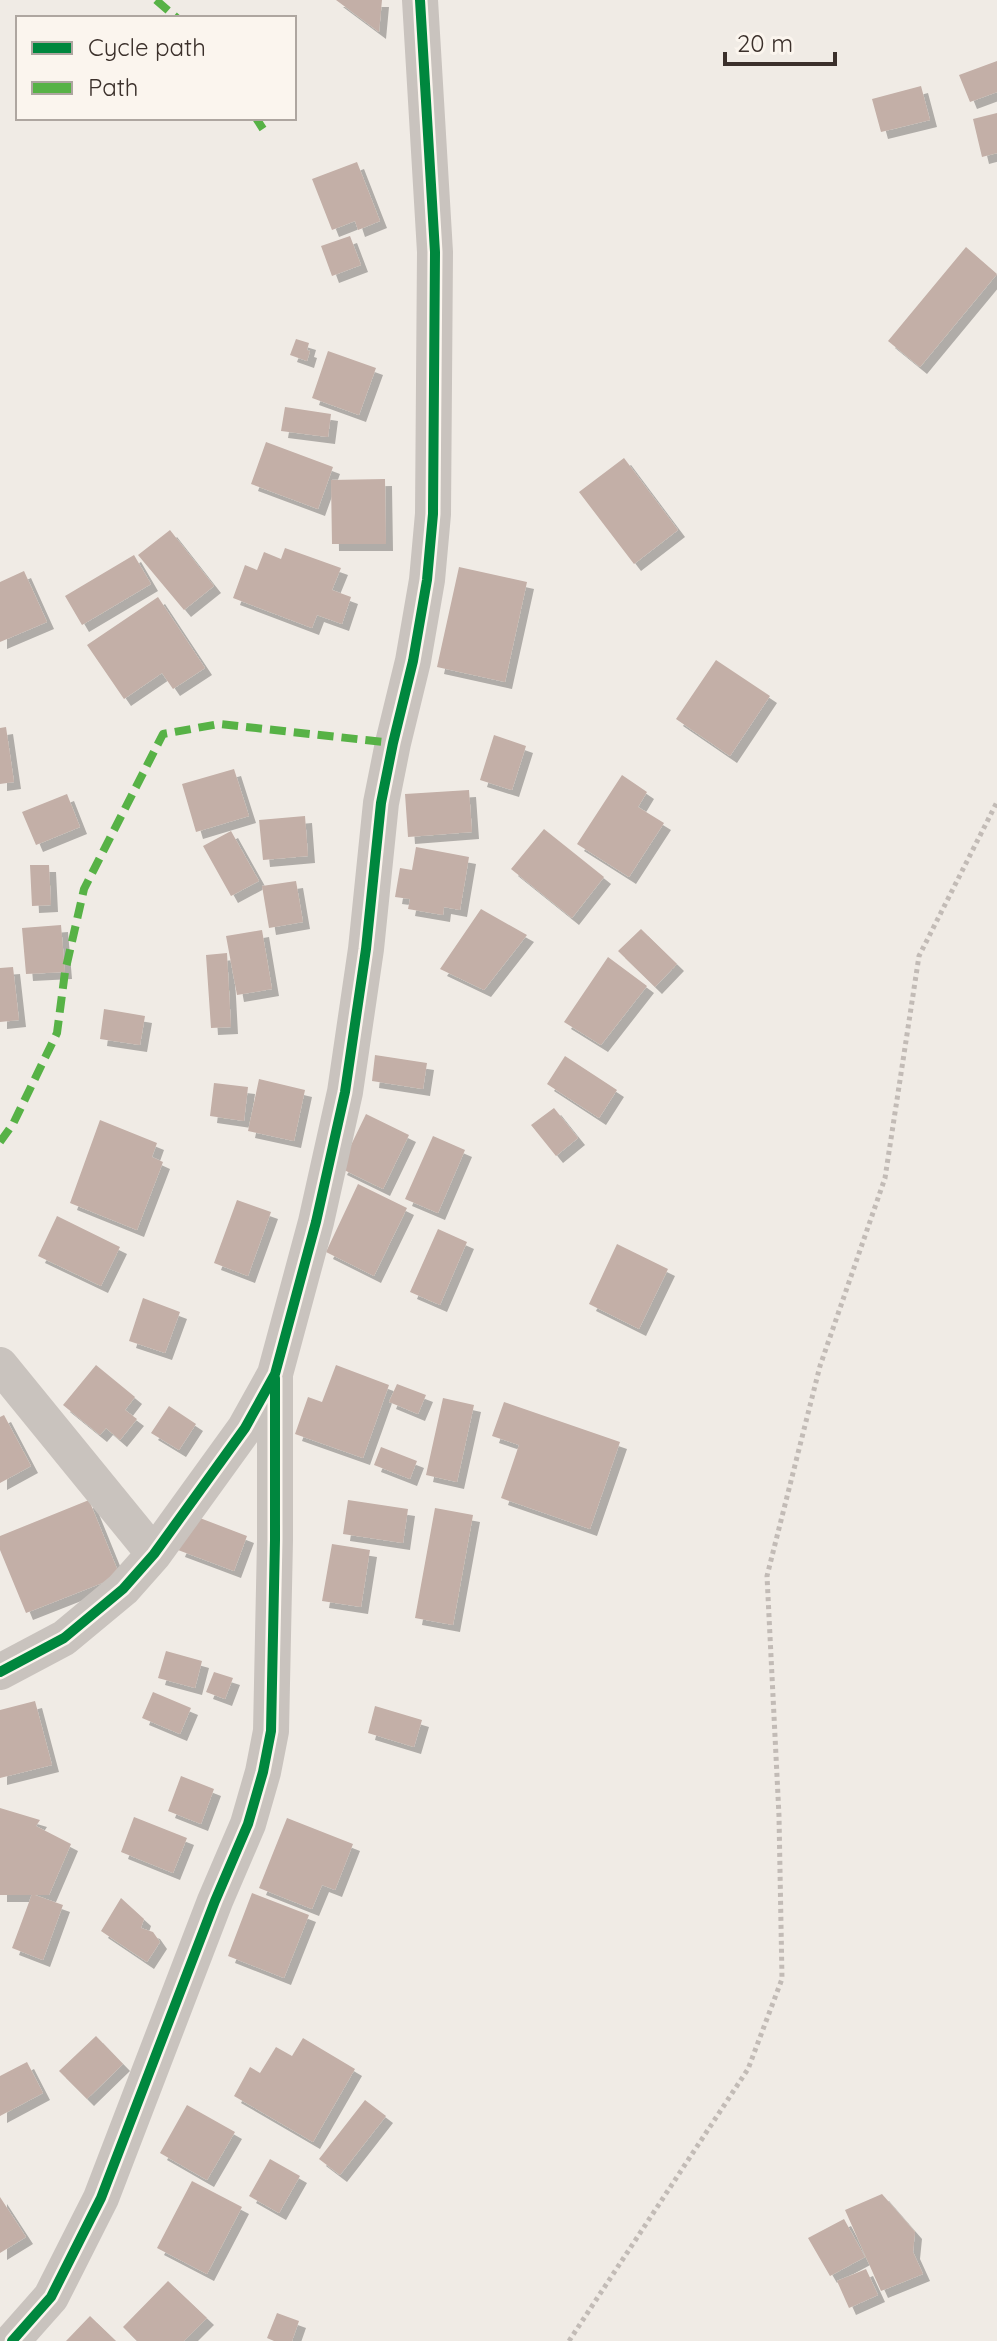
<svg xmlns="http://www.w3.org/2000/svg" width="997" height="2341" viewBox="0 0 997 2341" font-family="Quicksand,sans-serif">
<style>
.building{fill:#c3afa7;filter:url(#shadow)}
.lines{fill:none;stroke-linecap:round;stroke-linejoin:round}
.path{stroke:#c2bbb6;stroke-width:5;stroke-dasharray:4 4;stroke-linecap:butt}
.street{stroke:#c9c3be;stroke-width:36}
.quiet{stroke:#57b246;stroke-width:8;stroke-dasharray:16 8;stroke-linecap:butt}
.cycleway-casing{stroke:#fbf5ee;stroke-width:15}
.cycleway{stroke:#00873e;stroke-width:10}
</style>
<defs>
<filter id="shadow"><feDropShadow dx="7" dy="7" stdDeviation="0" flood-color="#0004"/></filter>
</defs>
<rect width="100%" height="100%" fill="#f0ebe5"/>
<!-- building -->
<path class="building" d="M336,0H382L379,32Z
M997,61V92L970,102L959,75Z
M921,86L930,120L881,132L872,99Z
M997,113V153L982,157L973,119Z
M357,162L380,221L358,230L355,221L332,230L312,179Z
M350,236L361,265L332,276L321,246Z
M966,247L997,274L920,367L888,341Z
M296,339L309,343L307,350L310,351L307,361L290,355Z
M328,351L376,368L359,415L312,398Z
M285,407L331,414L328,437L281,431Z
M266,442L333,467L318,509L251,484Z
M624,458L678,530L634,564L579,492Z
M385,479L386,544H332L331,480Z
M170,530L214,586L184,610L138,555Z
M285,548L341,568L332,590L351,597L342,624L317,615L312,628L233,598L245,565L257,570L264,552L281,559Z
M134,555L151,584L82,625L65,596Z
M459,567L527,582L505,682L437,667Z
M24,571L47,622L0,642V582Z
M158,597L205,668L173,689L162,673L124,699L87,645Z
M716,660L770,696L730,756L676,719Z
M6,727L14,782L0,784V728Z
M494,735L526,746L512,790L480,780Z
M234,769L249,816L196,832L182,784Z
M622,775L647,792L638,807L664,823L629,877L577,844Z
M469,790L472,832L408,837L405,794Z
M67,794L80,827L36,845L22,812Z
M305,816L308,856L263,860L259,820Z
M544,829L604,877L572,918L511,869Z
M231,831L259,881L231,896L203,846Z
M416,847L469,857L460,910L444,907L443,915L408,909L410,899L395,897L400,868L412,870Z
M30,865H49L51,905L32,906Z
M296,881L303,922L269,928L262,886Z
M481,909L527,935L484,990L440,969Z
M61,925L65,972L26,974L22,928Z
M641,929L677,964L655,987L618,951Z
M262,930L272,989L237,995L226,936Z
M227,953L231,1027L211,1028L206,955Z
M608,957L647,986L601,1045L564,1022Z
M13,967L19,1020L0,1022V968Z
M104,1009L145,1016L140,1045L100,1039Z
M375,1055L427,1063L423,1089L372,1081Z
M565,1056L617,1090L599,1118L547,1084Z
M259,1079L305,1090L294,1141L248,1131Z
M214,1083L248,1087L244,1121L210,1116Z
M554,1108L578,1138L556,1156L531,1125Z
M366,1114L409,1135L383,1189L340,1168Z
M100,1120L157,1143L152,1157L163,1162L137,1230L70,1203Z
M433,1136L465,1150L438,1213L405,1199Z
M358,1184L407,1208L374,1276L326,1252Z
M237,1200L271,1212L248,1276L214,1263Z
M57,1216L120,1247L101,1286L38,1256Z
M438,1229L467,1242L440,1305L410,1292Z
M617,1244L668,1269L639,1329L589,1304Z
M143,1298L180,1312L165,1353L129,1341Z
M96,1365L135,1397L125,1410L137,1419L120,1440L106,1428L100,1435L63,1405Z
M336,1365L389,1385L363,1458L295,1434L308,1397L322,1402Z
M397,1384L426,1395L418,1414L389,1402Z
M443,1398L474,1405L457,1482L426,1475Z
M504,1402L620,1442L590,1529L501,1498L519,1445L492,1436Z
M169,1406L196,1424L179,1450L151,1433Z
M4,1415L31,1466L0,1483V1417Z
M381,1447L417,1461L410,1479L374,1465Z
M89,1500L120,1576L26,1613L0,1550V1536Z
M348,1500L408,1509L403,1543L343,1534Z
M435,1508L473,1515L453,1625L415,1618Z
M192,1515L247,1536L234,1571L178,1550Z
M332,1544L370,1550L361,1607L322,1601Z
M166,1651L202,1661L195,1688L158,1678Z
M214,1672L233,1678L225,1699L206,1692Z
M153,1692L191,1708L180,1734L142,1718Z
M35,1701L52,1765L0,1778V1710Z
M375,1706L422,1720L414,1747L368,1733Z
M181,1776L214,1789L201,1824L168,1811Z
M0,1808L40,1820L36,1826L71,1844L49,1895H0Z
M134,1817L187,1838L173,1873L121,1852Z
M287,1818L353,1844L335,1890L322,1885L312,1909L259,1888Z
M252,1893L309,1915L284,1978L228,1956Z
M32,1894L63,1905L43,1960L12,1948Z
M121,1898L144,1919L141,1928L153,1932L160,1942L147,1962L101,1931Z
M96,2036L123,2064L87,2099L59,2071Z
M303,2038L355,2069L313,2142L234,2096L250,2067L260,2073L276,2047L292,2056Z
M27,2062L43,2093L0,2116V2076Z
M365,2100L386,2116L340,2175L319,2159Z
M187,2105L235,2132L207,2180L160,2153Z
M270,2159L300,2176L279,2213L249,2196Z
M192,2181L242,2207L207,2274L157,2248Z
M882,2194L915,2232L913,2252L923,2274L881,2291L845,2210Z
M0,2197L26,2237L0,2253Z
M844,2219L865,2257L830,2276L808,2238Z
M866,2269L878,2295L849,2308L837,2281Z
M168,2281L207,2318L184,2341H137L123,2327Z
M277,2313L299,2321L292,2341H274L267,2338Z
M90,2316L116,2341H66Z"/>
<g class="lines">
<!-- path -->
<path class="path" d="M569,2341L748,2069L782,1979L779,1816L767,1576L820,1366L885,1178L919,956L997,802"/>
<!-- street -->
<path class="street" d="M0,1365L154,1554
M0,1672L64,1638L123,1589L154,1554L245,1428L275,1374L316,1222L345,1092L366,949L381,803L393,743L413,661L427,580L433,514L435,252L420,0
M12,2341L51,2297L101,2198L215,1901L248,1824L263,1772L271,1731L275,1540V1375"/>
<!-- quiet -->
<path class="quiet" d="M156,0L177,18
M256,118L263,129
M0,1142L13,1124L57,1033L65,972L84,889L163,734L219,724L393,743"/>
<defs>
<path id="cycleway" d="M0,1672L64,1638L123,1589L154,1554L245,1428L275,1374L316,1222L345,1092L366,949L381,803L393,743L413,661L427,580L433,514L435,252L420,0
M12,2341L51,2297L101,2198L215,1901L248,1824L263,1772L271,1731L275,1540V1378"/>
</defs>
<!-- cycleway casing -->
<use href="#cycleway" class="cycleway-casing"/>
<!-- cycleway -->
<use href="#cycleway" class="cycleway"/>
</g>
<!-- legend -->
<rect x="16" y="16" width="280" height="104" fill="#fbf5ee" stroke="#aea6a0" stroke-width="2"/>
<rect x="32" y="42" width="40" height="12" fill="#00873e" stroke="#aea6a0" stroke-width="2"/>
<text x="88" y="56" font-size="24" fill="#3b302b">Cycle path</text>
<rect x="32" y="82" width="40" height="12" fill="#57b246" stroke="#aea6a0" stroke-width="2"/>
<text x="88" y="96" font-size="24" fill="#3b302b">Path</text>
<!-- scale -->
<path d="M725 52v12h110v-12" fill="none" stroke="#3b302b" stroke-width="4"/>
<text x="737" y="52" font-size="24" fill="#3b302b" stroke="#fbf5ee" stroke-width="6" paint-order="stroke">20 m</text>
</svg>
